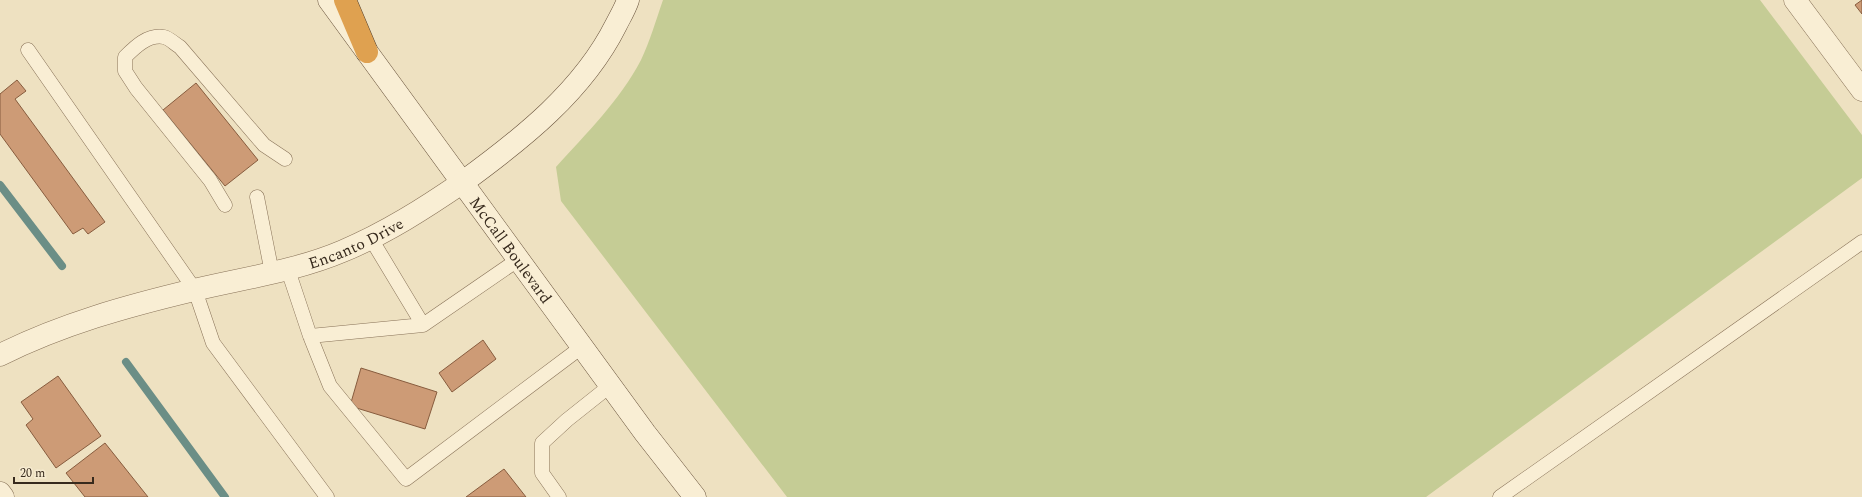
<svg xmlns="http://www.w3.org/2000/svg" width="1862" height="497" viewBox="0 0 1862 497" font-family="Spectral,serif">
<style>
.green{fill:#c5cc95}
.lines{fill:none;stroke-linecap:round;stroke-linejoin:round}
.stream{stroke:#6b8e86;stroke-width:8}
.building{fill:#cd9b76;stroke:#875c3e}
.lane-casing{stroke:#887258;stroke-width:15}
.street-casing{stroke:#887258;stroke-width:23}
.secondary-casing{stroke:#69533c;stroke-width:23}
.highway-casing{stroke:#55402d;stroke-width:23}
.lane{stroke:#f9eed4;stroke-width:14}
.street{stroke:#f9eed4;stroke-width:22}
.secondary{stroke:#f9eed4;stroke-width:22}
.highway{stroke:#dfa150;stroke-width:22}
.labels{text-anchor:middle;stroke-width:4;stroke-linejoin:round;paint-order:stroke}
.street-label{font-size:16px;fill:#372a1d;stroke:#f6ebd0}
</style>
<rect width="100%" height="100%" fill="#eee1c1"/>
<!-- green -->
<path class="green" d="M663,0H1760L1862,135V178L1426,497H787L561,201L556,167C586,134 620,100 641,60C650,41 656,20 663,0Z"/>
<g class="lines">
<!-- stream -->
<path class="stream" d="M0,185L62,266
M126,362L225,497"/>
</g>
<!-- building -->
<path class="building" d="M1862,0V14L1855,5Z
M17,80L26,91L15,99L105,222L88,234L83,228L73,234L0,134V94Z
M196,83L258,160L225,186L163,110Z
M483,340L496,359L452,392L439,373Z
M361,368L437,392L425,429L350,406Z
M58,376L101,436L56,468L26,425L33,419L21,402Z
M105,443L148,497H85L66,473Z
M504,469L526,497H466Z"/>
<g class="lines">
<defs>
<path id="lane" d="M28,50L195,290L213,343L327,497
M257,197L272,273
M225,205L210,180L136,88L125,71V57C135,47 148,34 164,37C169,38 175,44 180,47L264,145L285,159
M370,237L423,325
M288,270L310,336L330,386L406,479L583,346
M310,336L423,325L519,259
M559,497L542,473V443L567,420L611,385
M1500,497L1862,242"/>
<g id="street">
<path d="M1795,0L1862,90"/>
<path id="s1" d="M0,355C62,324 127,306 194,290C244,278 296,271 343,251C386,233 425,208 463,182"/>
<path d="M0,493L3,497"/>
</g>
<g id="secondary">
<path id="s2" d="M329,0L645,433L695,497"/>
<path d="M463,182C522,139 583,91 616,25C620,17 625,9 628,0"/>
</g>
<path id="highway" d="M345,0L367,52"/>
</defs>
<!-- lane casing -->
<use href="#lane" class="lane-casing"/>
<!-- street casing -->
<use href="#street" class="street-casing"/>
<!-- secondary casing -->
<use href="#secondary" class="secondary-casing"/>
<!-- highway casing -->
<use href="#highway" class="highway-casing"/>
<!-- lane -->
<use href="#lane" class="lane"/>
<!-- street -->
<use href="#street" class="street"/>
<!-- secondary -->
<use href="#secondary" class="secondary"/>
<!-- highway -->
<use href="#highway" class="highway"/>
</g>
<g class="labels">
<!-- street labels -->
<g class="street-label">
<text dy="6" stroke="none"><textPath href="#s1" startOffset="374">Encanto Drive</textPath></text>
<text dy="6" stroke="none"><textPath href="#s2" startOffset="309">McCall Boulevard</textPath></text>
</g>
</g>
<!-- scale -->
<path d="M14 477v6h79v-6" fill="none" stroke="#372a1d" stroke-width="2"/>
<text x="20" y="477" font-size="12" fill="#372a1d" stroke="#f6ebd0" stroke-width="3" paint-order="stroke">20 m</text>
</svg>
